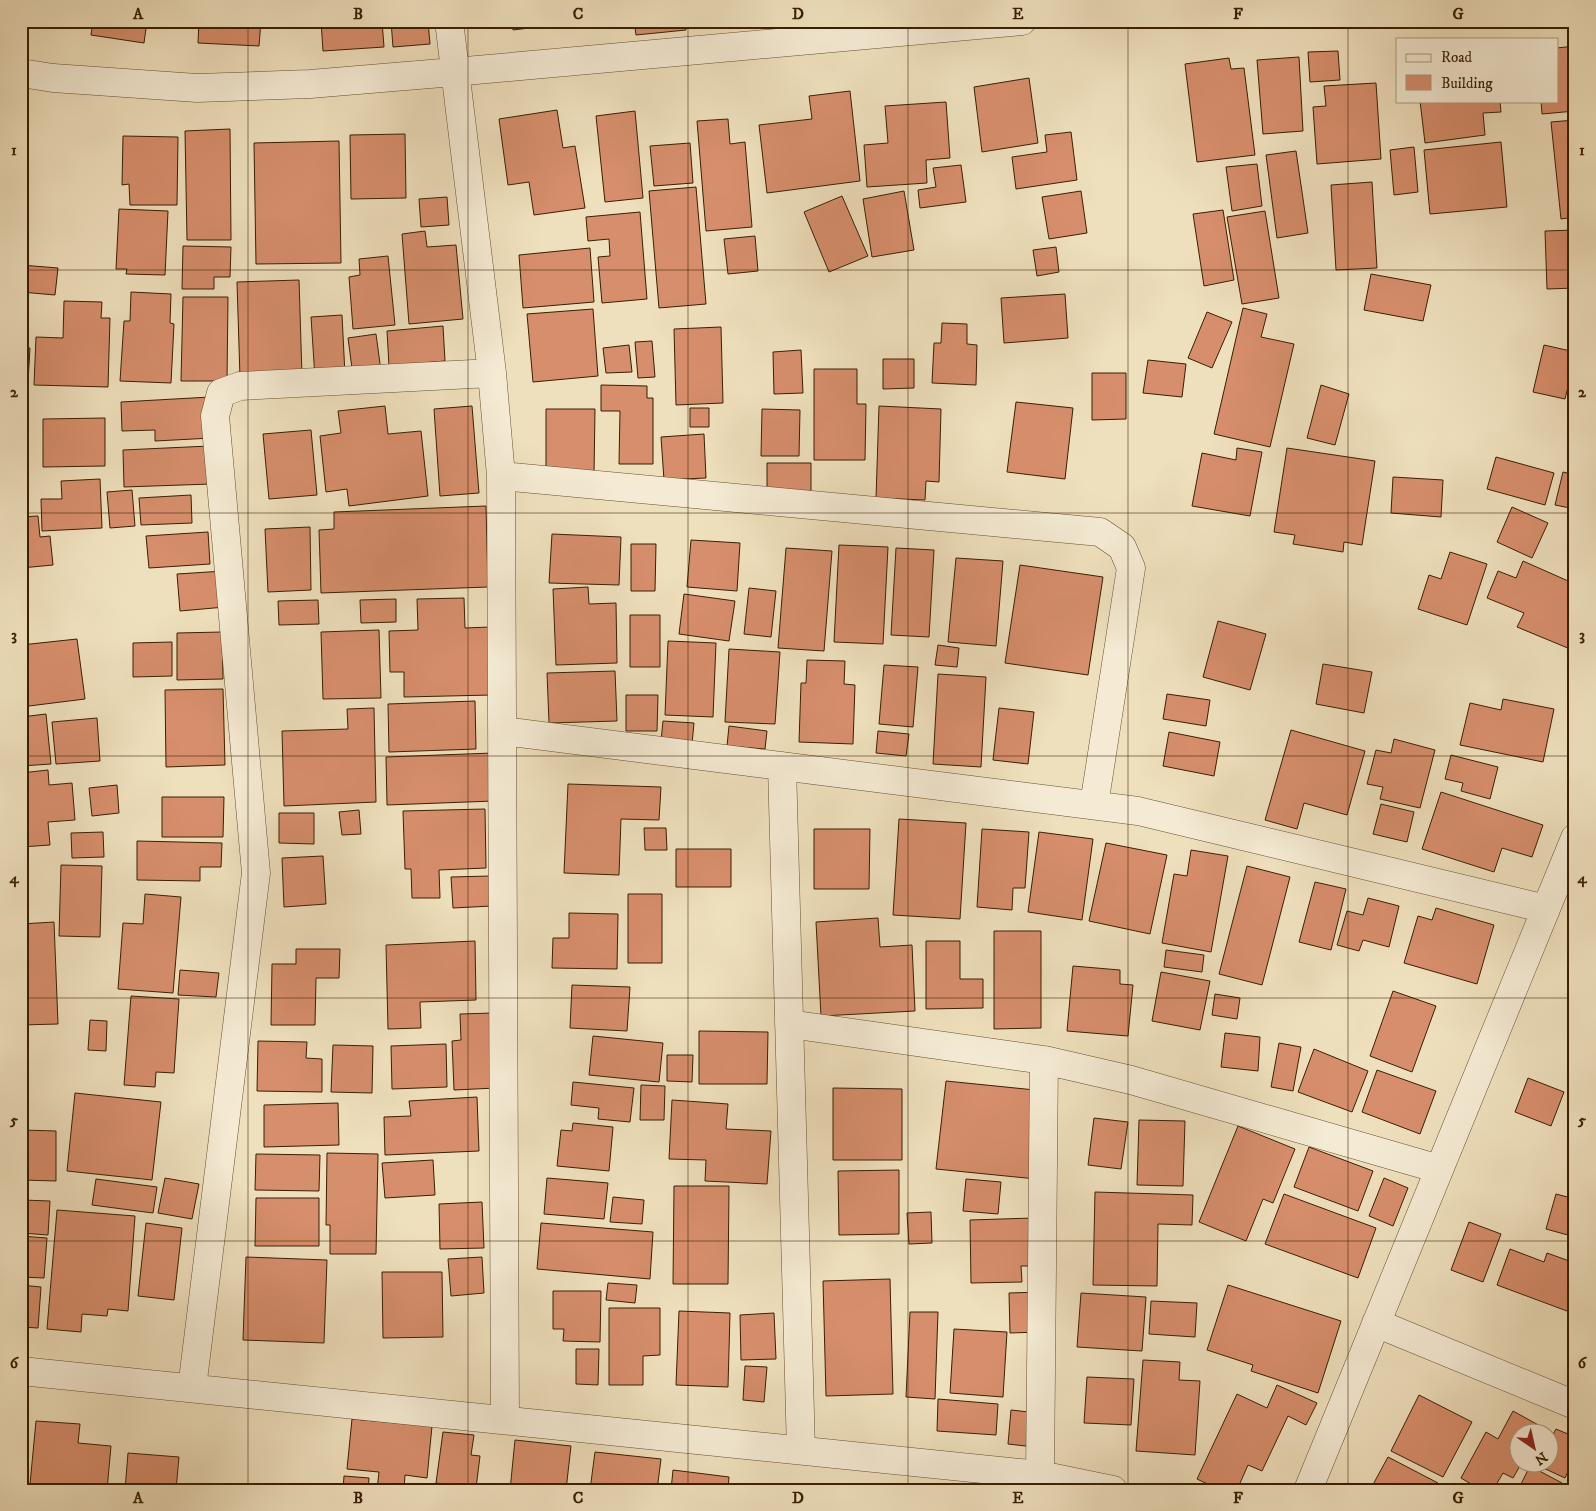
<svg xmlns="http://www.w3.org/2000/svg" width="1596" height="1511" viewBox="0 0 1596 1511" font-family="'IM FELL DW Pica',serif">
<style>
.building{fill:#d78e6c;stroke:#391f00}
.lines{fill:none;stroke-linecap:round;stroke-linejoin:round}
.minor-casing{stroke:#664f2f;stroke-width:29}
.minor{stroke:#f5ebd4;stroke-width:28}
.grid{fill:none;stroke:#391f00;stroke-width:1;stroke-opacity:0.55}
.neatline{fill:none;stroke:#391f00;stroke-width:2}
.grid-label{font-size:16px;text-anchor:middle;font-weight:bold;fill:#391f00}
</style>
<rect width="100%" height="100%" fill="#efe0bd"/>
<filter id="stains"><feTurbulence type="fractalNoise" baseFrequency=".004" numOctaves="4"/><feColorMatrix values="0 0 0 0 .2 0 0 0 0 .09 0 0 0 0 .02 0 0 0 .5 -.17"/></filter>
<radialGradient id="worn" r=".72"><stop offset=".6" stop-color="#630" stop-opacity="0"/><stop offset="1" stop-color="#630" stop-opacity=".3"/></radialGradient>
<!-- building -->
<path class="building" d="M40,21H74L73,26Z
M93,21H147L144,43L91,35Z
M199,21H261L259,46L198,43Z
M321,21H382L384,47L323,51Z
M391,21H428L430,44L393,47Z
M512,21H587L513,30Z
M634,21H686V30L636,35Z
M1575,46V111L1542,114L1541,101H1557V48Z
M1338,51L1340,80L1310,82L1308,52Z
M1299,57L1303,131L1263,134L1257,60Z
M1229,58L1231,69L1244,68L1255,155L1197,162L1185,64Z
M1029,78L1038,143L982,152L974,87Z
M1376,83L1381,159L1317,164L1313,107L1326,106L1324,86Z
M850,91L860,181L767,193L759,125L812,119L809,96Z
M1420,101H1500L1501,112L1483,113L1485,135L1425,143Z
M946,102L950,158L926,160L927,183L867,187L864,145L888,143L885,106Z
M557,110L563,148L575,146L585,208L534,215L529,182L508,185L499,119Z
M635,111L643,198L605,202L596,116Z
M728,119L730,144L745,142L752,227L706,231L697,121Z
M1575,120V217L1561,219L1551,122Z
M230,129L231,240H187L185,131Z
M1071,132L1077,180L1016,189L1012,157L1047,152L1045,135Z
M405,134L406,198L351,199L350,135Z
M123,136L178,137L177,205H130L129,184L122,185Z
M339,141L341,263L256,264L254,143Z
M1501,142L1507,207L1430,214L1424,150Z
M690,143L693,183L654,186L650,146Z
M1414,147L1418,192L1394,195L1390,150Z
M1296,151L1308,233L1277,238L1266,155Z
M1257,164L1262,206L1232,211L1226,167Z
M961,165L966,202L920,208L918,190L936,187L933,168Z
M1372,182L1377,268L1336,270L1331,185Z
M696,187L706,304L659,308L649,191Z
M904,191L914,250L872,257L863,199Z
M1081,191L1087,233L1049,239L1042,197Z
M842,196L868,256L829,272L804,212Z
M447,197L449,225L421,227L419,199Z
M119,209L168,211L165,275L126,274L127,269H116Z
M1223,210L1234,280L1204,286L1193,214Z
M1265,211L1279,298L1242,304L1227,217Z
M640,212L647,299L602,303L598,257L610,256L609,239L588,241L586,217Z
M1575,230V288L1547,289L1545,231Z
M425,231L427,247L456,245L463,319L409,324L402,234Z
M755,236L758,271L728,274L724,239Z
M183,246L231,247L230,277H214V289H182Z
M1056,247L1059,272L1037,276L1033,250Z
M590,248L594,302L523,308L519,255Z
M388,256L395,325L353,329L349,277L360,275L359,259Z
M21,265L58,268L55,295L21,292Z
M1371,274L1431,285L1423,321L1364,310Z
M299,280L302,376L240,378L237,282Z
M131,292L171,294L170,323L174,324L171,383L120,381L124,321H130Z
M1065,294L1068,338L1004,343L1001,298Z
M183,297H228L227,381H181Z
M64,301L102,302L101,318H110L108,387L34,385L36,337L63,338Z
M1243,308L1267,314L1261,337L1294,344L1270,447L1214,434Z
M593,309L598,376L533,382L527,314Z
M1207,312L1232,322L1212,368L1188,358Z
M342,315L345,375L315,378L311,317Z
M942,323L967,324V344L977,345L976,385L932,383L934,343H941Z
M443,326L445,361L389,366L387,331Z
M721,327L723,403L676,405L674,329Z
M376,334L381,371L353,376L348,338Z
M652,341L655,377L638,378L635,342Z
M629,345L632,372L606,373L603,348Z
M1544,345L1575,352V385L1569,383L1565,399L1533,392Z
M21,348H30L28,382L21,381Z
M801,350L803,393L774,394L773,352Z
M883,359H914V388L883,389Z
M1148,360L1186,364L1182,397L1143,393Z
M814,369H857V404H866L865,460H814Z
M1092,373H1126V419L1092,420Z
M601,385L647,386V398H653V464H619L620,411H601Z
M1321,385L1349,394L1335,445L1307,438Z
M210,397L212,438L155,441V430L122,431L121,402Z
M1016,402L1073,408L1065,479L1007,472Z
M385,406L388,434L421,431L428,496L349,506L347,489L326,492L320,436L341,433L338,411Z
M472,406L479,493L440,496L434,409Z
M879,406L941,409L939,482L926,481L925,500L876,498Z
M690,408H709V427H690Z
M546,409H595L594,475L546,474Z
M762,409L800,410L799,456H761Z
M105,418V466L43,467V419Z
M311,430L317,495L269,499L263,434Z
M704,434L706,478L664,480L661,437Z
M209,446L211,484L124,487L123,450Z
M1237,448L1262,452L1250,516L1192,506L1202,453L1236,460Z
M1287,448L1375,461L1362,545L1344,542L1343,552L1293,544L1295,535L1274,532Z
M1496,457L1554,473L1545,505L1487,489Z
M767,463H811V493H767Z
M1563,472L1575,475V509L1555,505Z
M1393,477L1443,480L1441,517L1391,513Z
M100,479L102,528L42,531L41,499H62L61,481Z
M132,490L135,526L110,528L107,492Z
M191,495L192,523L141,525L139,498Z
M486,506L488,587L321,593L319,530L334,529V512Z
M1512,507L1548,523L1532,558L1497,542Z
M38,516L40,537L50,536L53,565L21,568V517Z
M310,527L311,590L268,592L265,529Z
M208,532L210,564L149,568L146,536Z
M552,534L621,537L619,585L549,583Z
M691,540L740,543L737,591L687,587Z
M631,544H656L655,591H631Z
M839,545L888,547L883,644L834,642Z
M786,548L832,551L824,651L778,648Z
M896,548L934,550L929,637L891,635Z
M1450,552L1487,564L1467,625L1418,609L1429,575L1441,579Z
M956,558L1003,561L996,646L948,642Z
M1523,561L1575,584V651L1517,627L1524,613L1487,598L1498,571L1516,578Z
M1020,565L1103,577L1088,675L1005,663Z
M224,571L225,607L180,611L177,574Z
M588,587L589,604L616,603L617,663L556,665L553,589Z
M749,588L776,591L771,637L744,634Z
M684,594L735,601L729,641L679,634Z
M464,598L465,628L490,627L492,695L404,697V672H390L389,631L418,630L417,599Z
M396,599V622L361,623L360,600Z
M318,600L319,624L279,625L278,601Z
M630,615H660V667H630Z
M1218,621L1266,634L1250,690L1203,677Z
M379,630L381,698L323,699L321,632Z
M222,632L223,679L177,680V633Z
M77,639L85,699L21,707V645Z
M668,641L716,643L713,717L665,715Z
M172,642V676L133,677V643Z
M938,645L959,648L957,667L935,665Z
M729,649L780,652L775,724L725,722Z
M807,660L845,661L844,684L855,685L853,744L799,742L801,683H806Z
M1323,664L1372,672L1364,713L1316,704Z
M884,665L918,667L913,727L879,724Z
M615,671L617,721L549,723L547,673Z
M938,674L986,677L981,767L933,764Z
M223,689L225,765L166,767L165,690Z
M1167,694L1210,700L1206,726L1163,719Z
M626,695H658L657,731H626Z
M1503,699L1554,709L1543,762L1460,745L1470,703L1501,710Z
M475,701L476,749L389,752L388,704Z
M374,708L376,802L284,806L282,731L348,729L347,709Z
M999,708L1034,712L1028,764L993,760Z
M46,714L51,764L21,766V717Z
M97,718L100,761L56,764L52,722Z
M663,721L694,723L692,744L661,741Z
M729,726L767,731L765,749L727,746Z
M1291,730L1365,751L1347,815L1304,803L1297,829L1265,820Z
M878,731L909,734L906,756L876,753Z
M1169,732L1220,742L1214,776L1163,766Z
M1394,739L1435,750L1420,808L1380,799L1383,787L1367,784L1376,750L1391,753Z
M493,753L494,801L387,805L386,757Z
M1451,755L1498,767L1490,799L1461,791L1463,783L1445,779Z
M48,770L49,785L72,783L75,820L48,822L50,845L21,847V773Z
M568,784L661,787L659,820L621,819L619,875L564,873Z
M117,785L119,813L92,816L89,788Z
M1441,792L1543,825L1532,857L1502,848L1494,872L1422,849Z
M162,797H224L223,837H162Z
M1381,804L1414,812L1407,842L1373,834Z
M485,809L486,868L439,870L440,898H412L411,869H405L403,811Z
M359,810L361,834L342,835L339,812Z
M279,813H314V844L279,843Z
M899,819L966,823L960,919L893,915Z
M644,828H666L667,850H645Z
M814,829H870L869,889H814Z
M982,829L1029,832L1025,888H1013L1012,910L977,907Z
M103,832L104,857L72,858L71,833Z
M1039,832L1093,839L1082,920L1028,912Z
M137,841L222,843L221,867H200V881L137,880Z
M1106,843L1167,855L1150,934L1089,921Z
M676,849H731V887H676Z
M1191,850L1228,856L1211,952L1162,943L1174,874L1187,876Z
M323,856L326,904L284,907L282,858Z
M61,865L102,866L100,937L59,936Z
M1247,866L1290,877L1262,985L1219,974Z
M490,876L492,906L453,908L451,877Z
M1315,882L1346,889L1331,950L1299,942Z
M145,894L181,897L173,993L118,989L123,923L143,924Z
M628,894H662V963H628Z
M1368,898L1399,906L1389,947L1363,940L1359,951L1337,945L1347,911L1363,915Z
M1436,908L1494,925L1477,984L1404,963L1418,916L1432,920Z
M569,913L618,914L617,969L552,968L553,938H569Z
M878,918L880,947L912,945L915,1011L821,1016L816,922Z
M54,922L58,1024L21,1025V924Z
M994,931H1041V1028L994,1029Z
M475,941L476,1000L420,1002L421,1028L388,1029L386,945Z
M926,941H960V979H983V1008L926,1009Z
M296,949H340L339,978H316L315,1025H271L272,964H296Z
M1166,950L1204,955L1202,972L1164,967Z
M1073,966L1120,970V984L1133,985L1128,1036L1067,1031Z
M180,970L219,973L216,997L178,995Z
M1161,972L1210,981L1200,1030L1152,1021Z
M572,985L630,987L627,1031L570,1028Z
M1393,991L1436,1006L1412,1072L1370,1056Z
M1215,994L1240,998L1237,1019L1212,1015Z
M131,996L179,999L174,1073L156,1072L155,1087L124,1085Z
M492,1013L496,1088L454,1090L452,1041L461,1040L460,1014Z
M90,1020L107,1021L106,1051L88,1050Z
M699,1031L768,1032L767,1084H699Z
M1225,1033L1260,1037L1258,1071L1221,1067Z
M593,1036L663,1043L659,1082L589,1075Z
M258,1041L307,1042L306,1058L322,1059V1092L257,1091Z
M1279,1043L1301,1047L1293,1091L1271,1087Z
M446,1044L447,1087L392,1089L391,1046Z
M333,1045L373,1046L372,1093L331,1092Z
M1314,1049L1368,1071L1352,1112L1298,1092Z
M667,1055H693L692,1082L667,1081Z
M1377,1070L1436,1091L1420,1134L1362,1112Z
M1528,1078L1564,1092L1551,1126L1515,1112Z
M946,1081L1035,1090L1036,1179L936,1169Z
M573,1082L634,1088L630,1122L598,1119L599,1108L571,1105Z
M641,1085L665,1086L664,1120H640Z
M833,1088L902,1089V1160H833Z
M75,1093L161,1102L152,1180L67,1171Z
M477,1097L479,1151L385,1155L384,1117L411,1116L409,1101Z
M672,1100L728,1104L726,1129L771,1131L767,1184L705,1181L706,1160L669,1159Z
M338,1103L339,1145L264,1147V1105Z
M1094,1118L1128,1122L1121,1169L1088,1165Z
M1139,1120L1185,1121L1183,1186L1137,1185Z
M573,1123L613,1127L609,1171L557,1166L561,1130L572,1131Z
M1238,1126L1295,1149L1273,1203L1263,1199L1246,1241L1199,1222Z
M21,1130L56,1131V1181L22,1180Z
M1309,1147L1373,1171L1358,1211L1294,1187Z
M327,1153L378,1154L376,1254H330V1225H326Z
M256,1154L320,1155L319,1191L255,1190Z
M433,1160L435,1195L385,1198L382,1163Z
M899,1170V1234L839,1235L838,1171Z
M165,1178L199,1184L192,1219L158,1213Z
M547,1178L608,1183L604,1219L544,1214Z
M1384,1178L1408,1188L1393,1226L1369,1216Z
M96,1179L157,1187L153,1213L92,1205Z
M966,1179L1001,1182L998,1214L963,1211Z
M674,1186H729L728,1284H673Z
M1095,1192L1193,1195L1192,1225L1158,1224L1157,1286L1093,1285Z
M1284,1194L1376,1228L1358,1278L1265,1244Z
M1556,1194L1575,1199V1237L1546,1229Z
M613,1197L644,1200L642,1224L610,1222Z
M256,1198H319V1246H255Z
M22,1200L50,1201L48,1235L21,1233Z
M482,1202L484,1248L440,1249L439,1204Z
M57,1210L135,1216L128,1311L108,1309L107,1316L82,1314L81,1332L47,1329Z
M931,1212L932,1243L909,1244L907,1213Z
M1033,1218L1034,1266H1021L1022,1282L971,1283L970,1220Z
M1469,1222L1501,1234L1483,1282L1451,1270Z
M146,1223L182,1228L174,1300L138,1296Z
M541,1223L653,1232L650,1279L537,1269Z
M21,1236L47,1238L44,1278L21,1277Z
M1510,1249L1544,1262L1547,1253L1575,1263V1291L1567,1311L1497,1285Z
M246,1257L327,1260L324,1343L243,1340Z
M482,1257L484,1293L451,1296L448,1259Z
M382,1272H442L443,1337L383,1338Z
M890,1279L893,1394L826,1396L823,1281Z
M608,1283L637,1285L635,1303L606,1300Z
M21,1285L41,1287L38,1328L21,1327Z
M1228,1285L1341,1321L1318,1393L1251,1371L1253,1365L1207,1350Z
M553,1291H601L600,1342L563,1341L564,1329H553Z
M1040,1292L1041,1332L1010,1333L1009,1293Z
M1081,1293L1146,1297L1142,1351L1077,1347Z
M1151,1301L1197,1303L1195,1337L1149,1334Z
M609,1308H660V1355L643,1356V1385H609Z
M679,1311L730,1313L728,1387L676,1385Z
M910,1312H938L935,1399L906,1397Z
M774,1313L776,1359L741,1360L740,1315Z
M954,1329L1007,1332L1003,1397L950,1393Z
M576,1349H599L598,1385L576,1384Z
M1143,1360L1180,1362L1179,1380L1200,1381L1195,1455L1136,1451Z
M745,1366L767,1367L764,1402L743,1400Z
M1087,1377L1134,1379L1131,1425L1084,1423Z
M1277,1385L1317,1403L1306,1425L1288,1416L1262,1471L1248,1465L1237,1490H1220L1197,1479L1237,1394L1267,1408Z
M1419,1395L1472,1422L1443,1477L1391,1451Z
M938,1399L998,1404L996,1435L937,1431Z
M1011,1410L1038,1413L1034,1447L1008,1444Z
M1513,1411L1542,1427L1538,1434H1518V1464H1521L1513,1478L1503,1473L1493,1490H1481L1461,1478L1486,1432L1498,1439Z
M352,1419L432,1426L427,1478L405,1475L404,1490H377L379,1472L347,1469Z
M36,1421L80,1424L78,1443L111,1446L107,1490H87L30,1484Z
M1556,1429L1575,1437V1456L1565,1478L1539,1466L1540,1464H1548V1444Z
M443,1432L474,1435L471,1455L480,1456L476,1488L436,1483Z
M515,1440L571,1446L566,1490H510Z
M595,1452L661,1459L657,1490H590Z
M128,1453L179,1457L176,1490H125Z
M1388,1457L1438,1483L1434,1490H1370Z
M1530,1466L1562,1483L1558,1490H1518Z
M673,1470L729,1477L728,1490H671Z
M344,1476L369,1478L368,1490H343Z"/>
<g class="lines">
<defs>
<path id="minor" d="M449,21L492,373L501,476L505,1420
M21,73L53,78L197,88L310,84L454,72L1022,21
M501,476L1100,532L1122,547L1131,568L1094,805
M503,731L1138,811L1546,909
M782,766L801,1450
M789,1024L1044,1060L1131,1080L1439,1169
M1376,1323L1575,1405
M21,1371L1040,1475L1113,1490
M192,1388L256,873L215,416L221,393L240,386L492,373
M1040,1475L1044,1060
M1308,1490L1575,838"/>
</defs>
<!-- minor casing -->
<use href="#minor" class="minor-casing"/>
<!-- minor -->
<use href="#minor" class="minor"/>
</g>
<!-- grid -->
<path class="grid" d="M248,21V1490M468,21V1490M688,21V1490M908,21V1490M1128,21V1490M1348,21V1490M21,270H1575M21,513H1575M21,756H1575M21,998H1575M21,1241H1575"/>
<!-- margin -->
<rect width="1596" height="1511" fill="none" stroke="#efe0bd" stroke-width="55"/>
<!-- legend -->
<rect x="1396" y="38" width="162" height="65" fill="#f5ebd4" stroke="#aa997f"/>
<rect x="1406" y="54" width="25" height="8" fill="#f5ebd4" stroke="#aa997f"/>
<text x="1441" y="62" font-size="15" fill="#391f00">Road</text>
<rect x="1406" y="75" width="25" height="15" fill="#d78e6c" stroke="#aa997f"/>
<text x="1441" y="88" font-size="15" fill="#391f00">Building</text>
<!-- north arrow -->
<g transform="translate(1534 1448) rotate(146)"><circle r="24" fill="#f5ebd4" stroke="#aa997f"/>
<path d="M0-4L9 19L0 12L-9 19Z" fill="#8f2418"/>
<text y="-8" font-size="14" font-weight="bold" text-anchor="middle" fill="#391f00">N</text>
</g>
<rect x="28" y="28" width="1540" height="1456" class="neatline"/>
<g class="grid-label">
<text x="138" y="19">A</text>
<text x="358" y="19">B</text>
<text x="578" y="19">C</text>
<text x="798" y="19">D</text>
<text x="1018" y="19">E</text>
<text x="1238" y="19">F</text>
<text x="1458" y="19">G</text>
<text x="14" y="155">1</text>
<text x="1582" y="155">1</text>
<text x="14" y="397">2</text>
<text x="1582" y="397">2</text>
<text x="14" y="640">3</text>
<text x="1582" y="640">3</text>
<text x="14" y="883">4</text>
<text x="1582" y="883">4</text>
<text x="14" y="1125">5</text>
<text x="1582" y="1125">5</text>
<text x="14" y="1368">6</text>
<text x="1582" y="1368">6</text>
<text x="138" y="1503">A</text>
<text x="358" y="1503">B</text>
<text x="578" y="1503">C</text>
<text x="798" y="1503">D</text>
<text x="1018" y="1503">E</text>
<text x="1238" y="1503">F</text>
<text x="1458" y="1503">G</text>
</g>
<rect width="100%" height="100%" filter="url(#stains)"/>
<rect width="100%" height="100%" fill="url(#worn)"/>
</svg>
